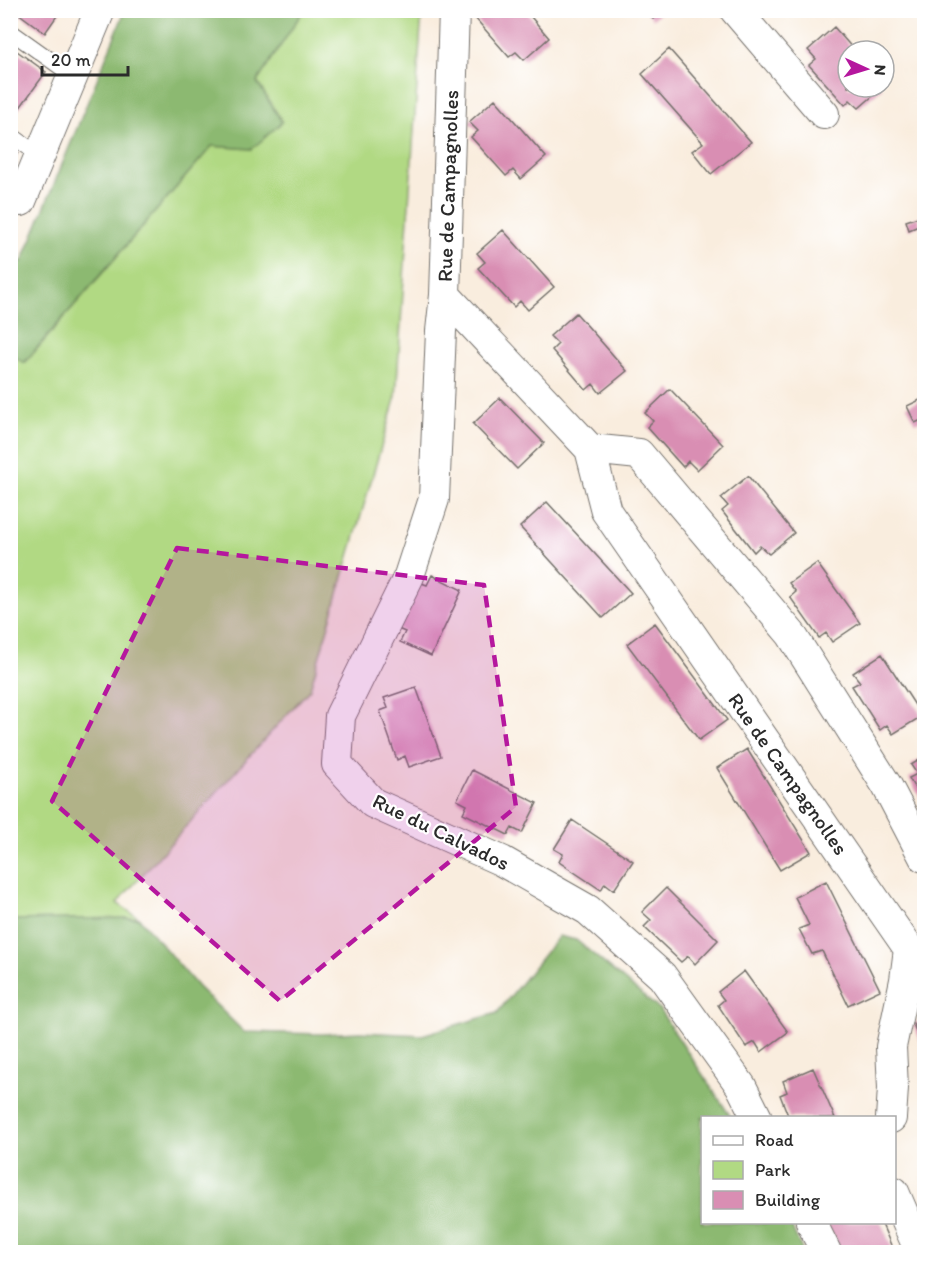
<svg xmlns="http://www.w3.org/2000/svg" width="935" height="1263" viewBox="0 0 935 1263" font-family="Itim,sans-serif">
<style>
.green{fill:#b1d983;stroke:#6e8257;stroke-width:1.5}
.forest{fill:#8cb971;stroke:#5c724e;stroke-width:1.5}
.building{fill:#d98eb3}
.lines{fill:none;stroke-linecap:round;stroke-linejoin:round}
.service-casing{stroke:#736f6a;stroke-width:17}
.minor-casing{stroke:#736f6a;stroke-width:32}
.service{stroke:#fff;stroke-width:15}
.minor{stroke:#fff;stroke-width:30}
.marked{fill:#b5179e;fill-opacity:0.2;stroke:#b5179e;stroke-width:4.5;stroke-dasharray:12 8;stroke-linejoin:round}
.labels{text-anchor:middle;stroke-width:4.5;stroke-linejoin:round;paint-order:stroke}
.street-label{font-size:21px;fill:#2b2b2b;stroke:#fff}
</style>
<rect width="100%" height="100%" fill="#fff"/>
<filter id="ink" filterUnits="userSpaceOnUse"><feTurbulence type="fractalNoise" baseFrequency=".0167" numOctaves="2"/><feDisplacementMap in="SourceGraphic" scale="12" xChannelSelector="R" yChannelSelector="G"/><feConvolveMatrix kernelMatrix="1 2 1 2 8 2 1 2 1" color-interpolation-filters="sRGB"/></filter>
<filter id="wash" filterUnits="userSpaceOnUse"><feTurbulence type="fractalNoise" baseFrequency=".008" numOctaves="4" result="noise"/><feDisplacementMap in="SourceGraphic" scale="24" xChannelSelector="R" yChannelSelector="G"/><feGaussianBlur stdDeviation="1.35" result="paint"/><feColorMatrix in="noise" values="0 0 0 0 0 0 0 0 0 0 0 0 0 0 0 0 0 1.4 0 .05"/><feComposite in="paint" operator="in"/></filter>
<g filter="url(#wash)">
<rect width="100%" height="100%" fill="#f9edde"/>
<!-- green -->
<path class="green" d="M303,11H422L396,396L310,689L117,903L139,918L11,920L10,354L25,363L212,146L252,149L282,121L257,82Z"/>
<!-- forest -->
<path class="forest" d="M125,11H303L257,82L282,122L252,149L212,146L24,363L11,354V256L22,262Z
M139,918L198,987L244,1032L322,1034L359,1032L422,1035L497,1013L559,936L576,940L659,1009L731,1117L702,1118V1222L790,1223L803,1252H11V920Z"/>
<g id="blocks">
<!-- building -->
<path class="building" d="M14,10H61L45,33Z
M479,10H525L549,38L524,60L516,52L509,57L475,18L480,12Z
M645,10H663L653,19Z
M834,27L855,51H848V87H883L859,108L850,100L845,105L809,65L816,59L808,50Z
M10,46L46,72L16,113L10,109Z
M669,49L751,142L711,174L692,151L703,143L642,74Z
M495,99L546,157L521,179L513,170L506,176L471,137L478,131L469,122Z
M10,147L18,153L10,163Z
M918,217L921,225L909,230L906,221Z
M503,230L554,287L528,310L520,301L514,307L478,268L485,262L477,253Z
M576,313L627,371L600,393L593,384L586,390L552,350L558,344L550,336Z
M670,389L723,445L697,470L688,461L683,467L647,427L653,421L645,413Z
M500,398L544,443L517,469L473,424Z
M924,398V419L915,423L907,406Z
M748,476L794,533L769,554L760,546L754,552L722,511L728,506L721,498Z
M547,502L631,593L603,618L520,527Z
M817,563L860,623L832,642L826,633L819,638L790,597L796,592L789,583Z
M432,575L462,590L431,656L400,642L405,632L398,629L419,582L427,585Z
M655,623L727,720L699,740L627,644Z
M882,654L922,716L893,734L887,725L880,730L852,686L860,682L853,673Z
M416,687L441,756L409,767L405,756L397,760L380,711L388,708L384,698Z
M747,749L811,852L780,870L717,768Z
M924,757V805L909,778L917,774L911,765Z
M472,770L537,803L522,833L512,828L508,835L463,813L467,805L457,800Z
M572,820L633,861L614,890L605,883L601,890L559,862L563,854L554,849Z
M826,881L880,990L848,1005L822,951L812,954L799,929L809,925L795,897Z
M666,888L718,940L695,964L688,956L681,962L644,927L651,920L642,912Z
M744,971L788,1032L761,1052L755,1042L746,1047L718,1005L724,1000L718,992Z
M924,1019V1050L913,1024Z
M813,1068L835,1118H789L780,1095L787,1092L783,1081Z
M825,1222H881L894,1252H838Z"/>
</g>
</g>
<g filter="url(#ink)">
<use href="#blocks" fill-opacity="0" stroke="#736f6a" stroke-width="1.5"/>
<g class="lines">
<defs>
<path id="service" d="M10,31L73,76
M10,134L40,156"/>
<path id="minor" d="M454,10L445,295L441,331L434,499L409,576L340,716L337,764L373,803L502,861L588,910L662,976L741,1086L757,1118
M735,10L824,114
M21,201L100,10
M445,295L590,449L639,454L791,634L887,786L924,857
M590,449L606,511L909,949L905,980L891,1047L893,1088L891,1118
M894,1192L920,1252
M811,1222L826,1252"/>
</defs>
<!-- service casing -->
<use href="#service" class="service-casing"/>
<!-- minor casing -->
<use href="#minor" class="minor-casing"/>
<!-- service -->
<use href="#service" class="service"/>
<!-- minor -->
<use href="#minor" class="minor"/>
</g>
</g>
<!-- marked area -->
<path class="marked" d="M177,548L484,585L516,807L280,1001L52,801Z"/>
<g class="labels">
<!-- street labels -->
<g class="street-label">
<text transform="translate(448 186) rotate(-88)" y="7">Rue de Campagnolles</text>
<text transform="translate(788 774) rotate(55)" y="7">Rue de Campagnolles</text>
<text transform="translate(441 832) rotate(26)" y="7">Rue du Calvados</text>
</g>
</g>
<!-- margin -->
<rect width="935" height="1263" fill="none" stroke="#fff" stroke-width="36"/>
<!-- legend -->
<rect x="701" y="1116" width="195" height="108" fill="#ffffff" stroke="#aaaaaa" stroke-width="1.5"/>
<rect x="713" y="1136" width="30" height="9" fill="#ffffff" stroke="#aaaaaa" stroke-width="1.5"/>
<text x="755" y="1146" font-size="18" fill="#2b2b2b">Road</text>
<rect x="713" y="1161" width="30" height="18" fill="#b1d983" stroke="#aaaaaa" stroke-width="1.5"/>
<text x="755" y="1176" font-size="18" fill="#2b2b2b">Park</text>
<rect x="713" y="1191" width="30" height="18" fill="#d98eb3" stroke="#aaaaaa" stroke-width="1.5"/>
<text x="755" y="1206" font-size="18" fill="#2b2b2b">Building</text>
<!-- north arrow -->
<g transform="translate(866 69) rotate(94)"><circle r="28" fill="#ffffff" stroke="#aaaaaa" stroke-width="1.5"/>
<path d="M0-4.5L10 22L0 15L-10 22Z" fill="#b5179e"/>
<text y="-9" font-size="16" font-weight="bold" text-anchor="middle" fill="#2b2b2b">N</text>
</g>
<!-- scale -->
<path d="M42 66v9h86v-9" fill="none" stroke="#2b2b2b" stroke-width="3"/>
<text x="51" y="66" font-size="18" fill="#2b2b2b" stroke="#ffffff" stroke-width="4.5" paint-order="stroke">20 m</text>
</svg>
